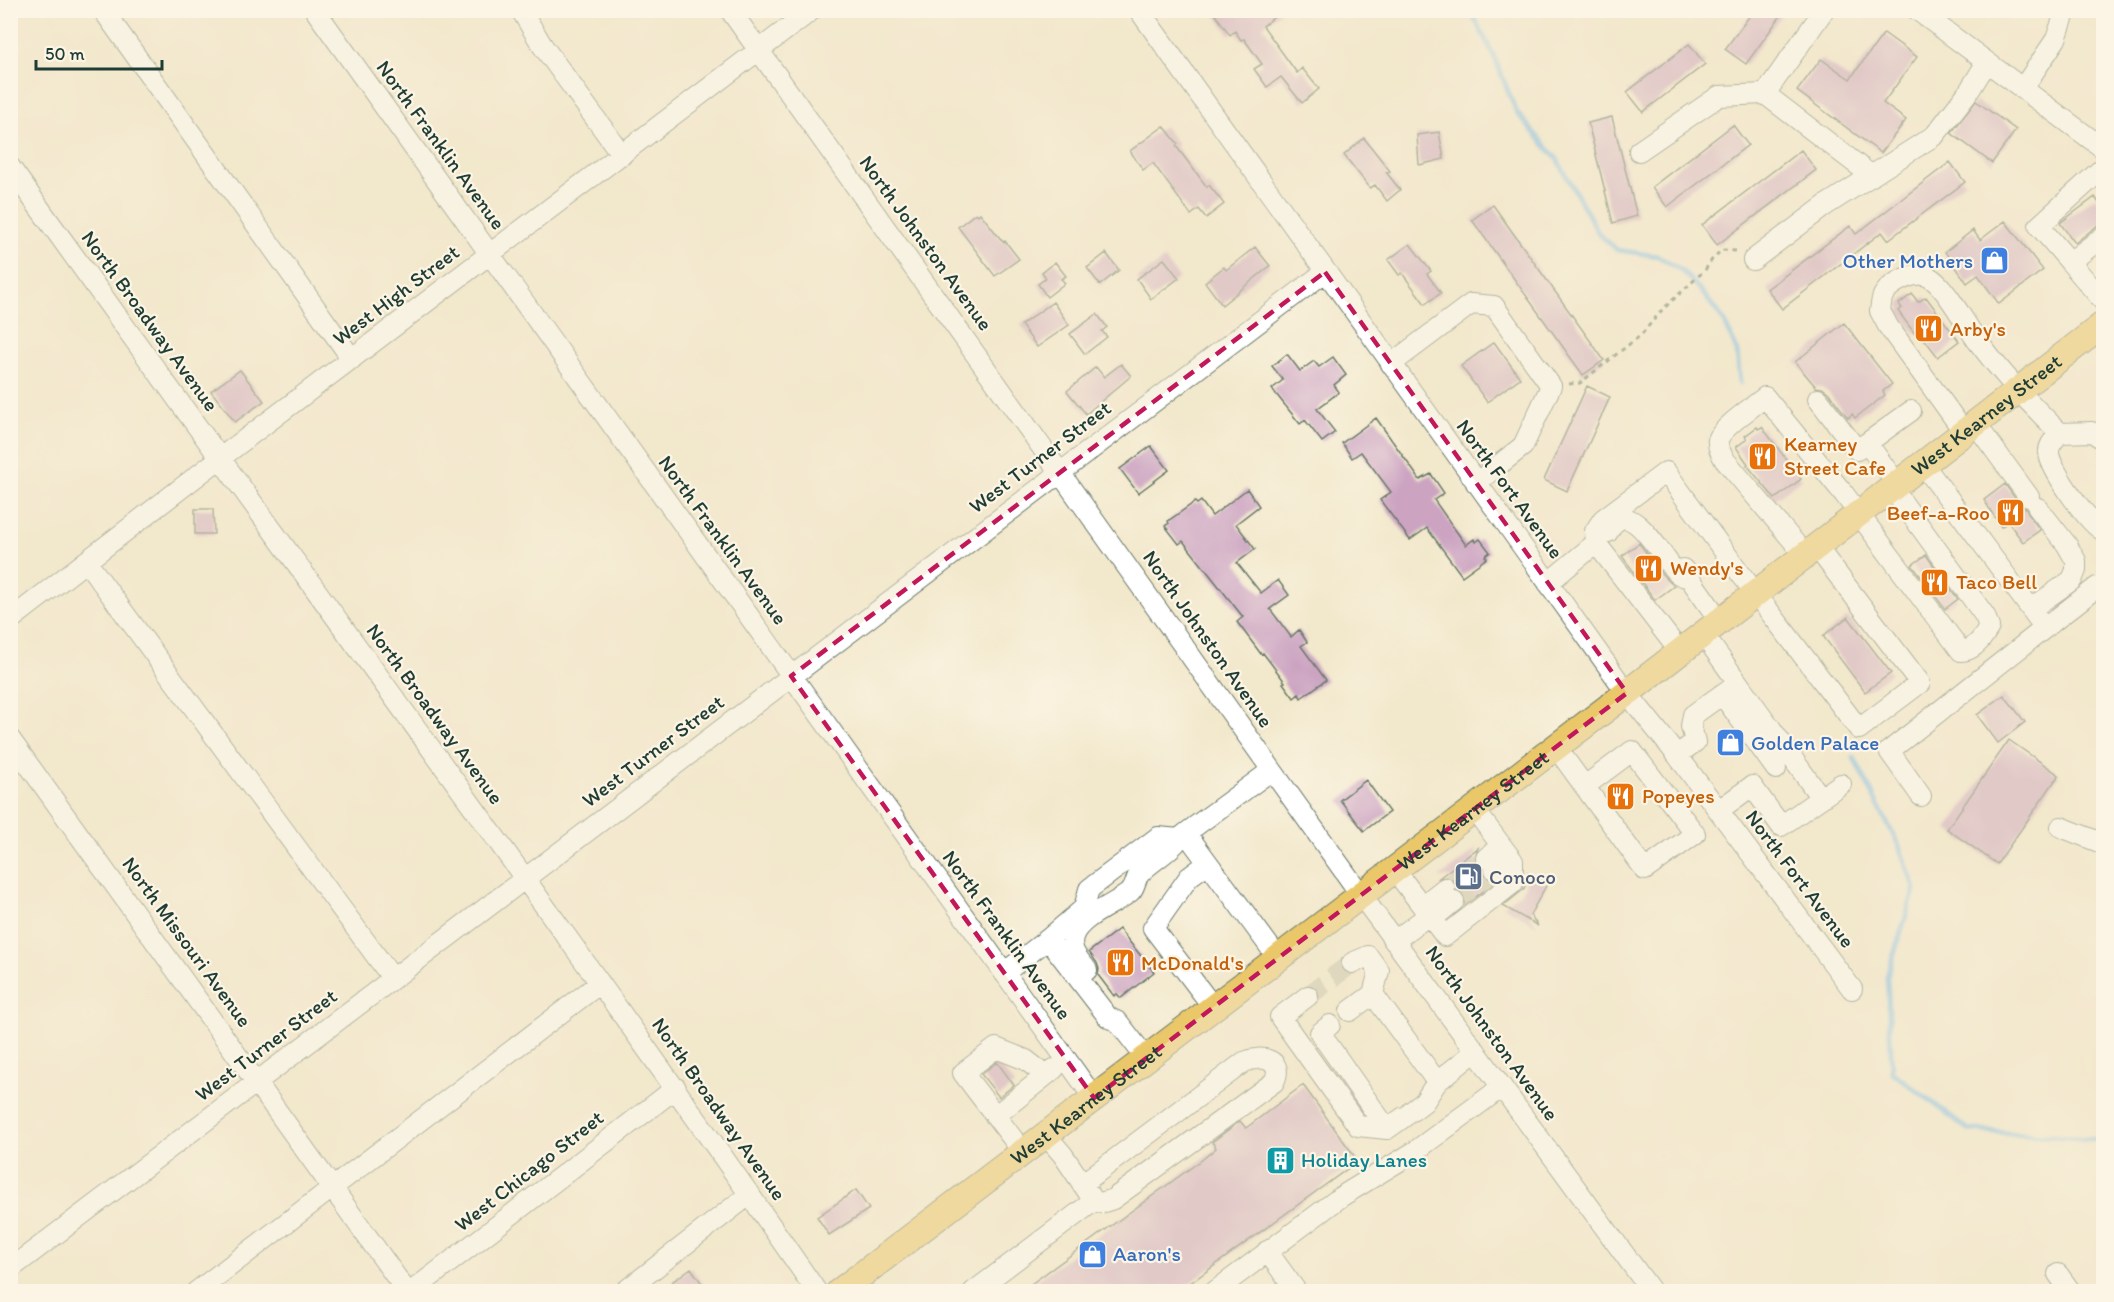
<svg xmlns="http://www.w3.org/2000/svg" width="2114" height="1302" viewBox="0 0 2114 1302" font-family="Itim,sans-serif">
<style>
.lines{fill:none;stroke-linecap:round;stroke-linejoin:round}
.stream{stroke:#72baea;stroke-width:5}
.building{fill:#cca4c2}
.minor-tunnel{stroke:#c8c6ae;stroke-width:20;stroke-dasharray:20 10;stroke-linecap:butt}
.minor-casing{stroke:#697969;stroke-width:22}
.major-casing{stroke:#697969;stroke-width:28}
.path{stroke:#697969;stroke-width:3;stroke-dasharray:4.5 4.5;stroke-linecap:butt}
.minor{stroke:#fff;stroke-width:20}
.major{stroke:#eac769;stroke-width:26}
.marked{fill:none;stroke:#c2185b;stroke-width:4.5;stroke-dasharray:12 8;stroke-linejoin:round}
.labels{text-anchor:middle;stroke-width:4.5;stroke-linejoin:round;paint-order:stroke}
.street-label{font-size:21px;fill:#1f3d34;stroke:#fcf5e5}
.shop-label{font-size:21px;fill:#366cbe;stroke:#fcf5e5;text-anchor:start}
.food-label{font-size:21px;fill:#c56008;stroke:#fcf5e5;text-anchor:start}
.service-label{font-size:21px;fill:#4e5e75;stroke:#fcf5e5;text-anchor:start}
.culture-label{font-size:21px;fill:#0d838f;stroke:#fcf5e5;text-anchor:start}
</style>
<rect width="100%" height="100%" fill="#fcf5e5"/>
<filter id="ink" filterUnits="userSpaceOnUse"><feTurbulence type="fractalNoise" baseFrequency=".0167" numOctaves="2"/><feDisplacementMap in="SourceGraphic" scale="12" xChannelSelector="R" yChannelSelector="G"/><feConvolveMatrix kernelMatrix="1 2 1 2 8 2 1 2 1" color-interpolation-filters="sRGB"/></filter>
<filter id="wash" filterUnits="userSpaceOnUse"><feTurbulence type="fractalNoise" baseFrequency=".008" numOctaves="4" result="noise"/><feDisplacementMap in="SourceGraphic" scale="24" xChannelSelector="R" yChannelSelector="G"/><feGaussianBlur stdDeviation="1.35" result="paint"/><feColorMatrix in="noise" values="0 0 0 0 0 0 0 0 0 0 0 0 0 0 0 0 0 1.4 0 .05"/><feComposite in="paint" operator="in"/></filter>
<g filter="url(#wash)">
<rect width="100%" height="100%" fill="#f2e8cc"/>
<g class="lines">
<!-- stream -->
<path class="stream" d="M1470,10L1493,54L1517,113L1557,159L1599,234L1617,250L1658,256L1682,271L1702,292L1725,322L1737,351L1740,383
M1854,758L1899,846L1915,888L1887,976L1892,1072L1969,1130L2104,1140"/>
</g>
<g id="blocks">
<!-- building -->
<path class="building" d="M1212,10H1283L1263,26L1297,73L1302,68L1319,89L1302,103L1281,77L1267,87L1254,69L1262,64L1244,39L1241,40L1235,31L1230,35Z
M1754,10H1785L1746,64L1725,49Z
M1884,33L1917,57L1883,103L1906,120L1881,153L1797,91L1821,59L1850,79Z
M1689,44L1705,64L1643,112L1627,92Z
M1976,101L2016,130L1992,163L1951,133Z
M1612,117L1637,216L1613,223L1588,123Z
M1733,125L1748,145L1667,207L1652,187Z
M1164,126L1178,144L1176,146L1207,187L1209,185L1224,204L1206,218L1199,209L1191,215L1153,163L1143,170L1130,151Z
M1439,132L1444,159L1419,165L1417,135Z
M1364,138L1390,171L1386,172L1400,190L1387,201L1375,185L1370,188L1344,155Z
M1801,150L1816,170L1717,245L1702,225Z
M1950,162L1965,182L1888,240L1882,232L1782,309L1767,289L1850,226L1856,234Z
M2095,197L2103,209V224L2097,226L2075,243L2060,223Z
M1493,205L1604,360L1583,375L1472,220Z
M976,213L978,215L980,213L1003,242L1005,241L1019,259L995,276L958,227Z
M2005,221L2043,270L1999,304L1978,275L1967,283L1945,252L1973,230L1980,240Z
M1410,244L1431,271L1427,274L1441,293L1425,304L1402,273L1399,275L1388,260Z
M1255,247L1270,266L1222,305L1205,282L1224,267L1226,270Z
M1106,253L1119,270L1100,285L1087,268Z
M1164,259L1179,278L1151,299L1137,279Z
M1055,262L1066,276L1061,279L1065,283L1047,297L1038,284L1046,278L1042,272Z
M1912,294L1918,302L1926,297L1959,341L1938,357L1919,332L1915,334L1898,311L1902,308L1899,304Z
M1053,302L1069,325L1037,347L1021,325Z
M1097,314L1107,327L1102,331L1107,337L1085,354L1070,334Z
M1844,323L1892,384L1883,391L1885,395L1855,418L1852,414L1848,418L1828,392L1822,388L1816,387L1795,362Z
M1494,342L1520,378L1487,402L1461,366Z
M1287,354L1300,371L1314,361L1319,367L1333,357L1346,375L1334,385L1339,392L1317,409L1335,432L1322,442L1305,420L1300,424L1272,389L1283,380L1272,366Z
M1121,364L1131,376L1086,414L1067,391L1096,367L1104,377Z
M240,370L264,401L235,422L211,391Z
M1587,386L1610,397L1567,491L1544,480Z
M1376,418L1420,480L1431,474L1444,493L1434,500L1466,545L1474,539L1476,542L1480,539L1490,552L1485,556L1487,558L1462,576L1427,528L1410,540L1380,500L1391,492L1361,452L1352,458L1342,443Z
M1757,427L1758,429L1762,427L1801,479L1775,499L1747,465L1748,464L1736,447L1747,439L1745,436Z
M1151,446L1169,470L1138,493L1120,469Z
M2005,484L2019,504L2026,508L2029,515L2040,530L2023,542L2008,522L2001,527L1984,500Z
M1247,489L1259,506L1236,524L1255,549L1237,563L1261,593L1278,580L1289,595L1270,609L1291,637L1299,630L1307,642L1301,646L1326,680L1301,698L1299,694L1294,698L1283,683L1285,682L1263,653L1261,654L1237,622L1243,617L1183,541L1179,544L1165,526L1169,523L1168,521L1195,502L1197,504L1201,501L1212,516Z
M195,509H213L214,534H195Z
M1639,543L1661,573L1674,586L1655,600L1622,556Z
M1926,555L1958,599L1945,609L1912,565Z
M1848,617L1891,673L1865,692L1823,636Z
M2004,695L2025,722L1998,743L1977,715Z
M2009,740L2059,775L1997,864L1947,829Z
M1366,780L1389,812L1364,831L1340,800Z
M1478,848L1474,859L1476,865L1483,869L1486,878L1495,882L1465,905L1466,898L1463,893L1457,890L1454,880L1449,877L1439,878Z
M1528,873L1547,884L1530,915L1538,926L1503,906L1524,889Z
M1119,929L1154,972L1121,998L1117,994L1114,996L1098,975L1099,969L1097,963L1089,952Z
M997,1062L1014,1085L999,1097L981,1074Z
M1303,1085L1358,1161L1178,1292H1020L1203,1159L1216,1148L1212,1142L1240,1121L1246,1128Z
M856,1190L869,1209L829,1235L817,1217Z
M691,1268L708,1292H679L672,1282Z"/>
</g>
</g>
<g filter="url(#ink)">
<use href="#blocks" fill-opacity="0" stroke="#697969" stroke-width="1.5"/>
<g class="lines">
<!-- minor-tunnel -->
<path class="minor-tunnel" d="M1445,888L1486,858
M1454,901L1495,870
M1308,996L1352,963"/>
<defs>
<path id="minor" d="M103,10L352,359
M315,10L1094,1098
M521,10L542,45L622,155
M730,10L1361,895L1652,1292
M1139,10L1627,693L1677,755L1852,989
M1917,10L2104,149
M2023,88L2056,39L2066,10
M1765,94L1824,10
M1639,151L1719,96L1765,94L1872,176
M10,167C278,542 555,912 817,1292
M2104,167L2039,226L2070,262L2104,236
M1753,260L1826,205L1935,135L1969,91L1987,62
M2070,262L2104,302
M1391,364L1471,304L1494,306L1551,386L1523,446L1476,483
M1818,399L1857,450L1867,443
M1975,423L2029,497
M1964,432L1888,326L1880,311C1881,306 1881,298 1884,294C1892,282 1915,270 1929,277C1946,286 1966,326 1979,343C2003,375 2031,405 2060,433L2092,432L2104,440
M2060,433C2055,439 2048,445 2049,453C2050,469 2090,526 2104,531
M1897,484L1867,443L1911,411
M1608,532C1629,490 1662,559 1677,573C1680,576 1685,577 1690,578
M1805,555L1724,459C1721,453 1717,446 1718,440C1722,427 1754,406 1765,397L1844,494L1961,651C1974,651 1983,638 1989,627L1985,616L1892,488
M86,561L393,979
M1683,569L1720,621
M1548,583L1596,543
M2031,609L2072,580L2076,570V561L2067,545L2038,508
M10,620L219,459L812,10
M2045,628L2097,587
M1703,634L1821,798L1781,826L1752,786L1719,810
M1680,652L1596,543L1595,531L1603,519L1666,472L1740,573L1859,729L1920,683L1816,546
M1722,694L1776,769
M10,739L407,1292
M1556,747L1645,870L1695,834L1632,751L1585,786
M1677,755L1695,742L1691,726L1693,715L1738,683
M1272,770L1186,833L1278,958
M1921,796L1889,751L2045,628L1923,464
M1821,798L1841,784
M2061,827L2104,844
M1486,858L1501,846
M1208,863L1189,877L1153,928L1213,1007
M1394,869L1445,936L1513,883V861L1474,809
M1495,870L1510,858
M1422,906L1445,888
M1432,919L1454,901
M1394,941L1429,915
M1352,963L1368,956L1379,971L1373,994L1437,1082L1424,1102L1412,1111
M1087,970C1080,960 1069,951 1073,937C1079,917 1114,905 1130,892C1135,888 1135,881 1138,876C1146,864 1168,854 1179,839
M1004,973L1048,939
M1308,996L1280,1017L1358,1126L1387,1129L1404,1117
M1350,1011L1373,994
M1330,1025L1320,1033L1387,1129
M1146,1058L1118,1022L1108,1017L1048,939L1084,908L1089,889L1158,837L1179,839L1186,833
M1437,1082L1476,1051
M995,1116L1054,1069
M1023,1152L963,1073L996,1048L1026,1060L1045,1075
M1082,1184L1244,1062C1262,1054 1285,1060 1274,1082L1113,1199L1101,1203L1094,1201
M1267,1251L1297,1292
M10,1269L1325,272
M2058,1274L2071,1292
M196,1292L600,983
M411,1292L676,1088
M624,1292L750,1194
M973,1292L1094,1201L1063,1155L1045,1134
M1214,1292L1342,1196L1414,1152L1502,1087"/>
<g id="major">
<path id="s1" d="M839,1292L1627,693L2104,324"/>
</g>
</defs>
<!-- minor casing -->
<use href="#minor" class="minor-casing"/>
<!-- major casing -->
<use href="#major" class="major-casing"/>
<!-- path -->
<path class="path" d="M1569,384L1580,383L1641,335L1662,310L1705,270L1713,258L1722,250L1737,251"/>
<!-- minor -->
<use href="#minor" class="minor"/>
<!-- major -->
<use href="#major" class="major"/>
</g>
</g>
<!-- marked area -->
<path d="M0 0H2114V1302H0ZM1325,272L1627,693L1094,1098L791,676Z" fill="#f2e8cc" fill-opacity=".55" fill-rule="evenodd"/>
<path class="marked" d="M1325,272L1627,693L1094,1098L791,676Z"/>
<!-- icons -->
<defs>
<symbol id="shop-square" viewBox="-11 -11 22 22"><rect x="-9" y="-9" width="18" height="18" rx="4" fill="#3f7fe0" stroke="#fcf5e5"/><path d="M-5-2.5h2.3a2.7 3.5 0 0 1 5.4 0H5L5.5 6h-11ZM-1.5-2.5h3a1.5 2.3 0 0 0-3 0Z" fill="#fff"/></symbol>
<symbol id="restaurant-square" viewBox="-11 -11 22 22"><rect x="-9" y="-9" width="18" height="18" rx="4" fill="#e8710a" stroke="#fcf5e5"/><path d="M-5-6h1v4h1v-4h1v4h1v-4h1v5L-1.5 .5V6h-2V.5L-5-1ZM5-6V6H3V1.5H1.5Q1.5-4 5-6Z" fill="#fff"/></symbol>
<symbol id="fuel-square" viewBox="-11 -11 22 22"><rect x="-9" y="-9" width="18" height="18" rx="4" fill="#5c6f8a" stroke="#fcf5e5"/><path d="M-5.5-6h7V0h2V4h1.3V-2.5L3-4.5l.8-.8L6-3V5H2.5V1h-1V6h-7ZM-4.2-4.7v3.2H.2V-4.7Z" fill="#fff"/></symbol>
<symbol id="building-square" viewBox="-11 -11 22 22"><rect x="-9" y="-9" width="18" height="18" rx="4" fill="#0f9aa8" stroke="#fcf5e5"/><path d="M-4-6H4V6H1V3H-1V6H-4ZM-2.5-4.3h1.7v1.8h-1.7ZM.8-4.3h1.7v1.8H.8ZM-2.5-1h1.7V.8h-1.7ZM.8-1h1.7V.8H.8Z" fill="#fff"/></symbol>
</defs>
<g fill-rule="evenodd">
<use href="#shop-square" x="1978" y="244" width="33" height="33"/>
<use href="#restaurant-square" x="1912" y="312" width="33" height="33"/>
<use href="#restaurant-square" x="1746" y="440" width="33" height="33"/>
<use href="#restaurant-square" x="1994" y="496" width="33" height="33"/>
<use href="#restaurant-square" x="1632" y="552" width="33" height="33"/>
<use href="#restaurant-square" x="1918" y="566" width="33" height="33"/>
<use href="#shop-square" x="1714" y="726" width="33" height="33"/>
<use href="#restaurant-square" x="1604" y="780" width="33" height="33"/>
<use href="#fuel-square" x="1452" y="860" width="33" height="33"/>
<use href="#restaurant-square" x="1104" y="946" width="33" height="33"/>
<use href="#building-square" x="1264" y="1144" width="33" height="33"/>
<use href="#shop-square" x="1076" y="1238" width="33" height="33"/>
</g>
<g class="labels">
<!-- street labels -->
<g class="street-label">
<text transform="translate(441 145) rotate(54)" y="7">North Franklin Avenue</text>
<text transform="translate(926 243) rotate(54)" y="7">North Johnston Avenue</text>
<text transform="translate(396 295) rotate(-37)" y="7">West High Street</text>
<text transform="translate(150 321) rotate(54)" y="7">North Broadway Avenue</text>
<text dy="7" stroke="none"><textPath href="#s1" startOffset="1444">West Kearney Street</textPath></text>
<text transform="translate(1040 457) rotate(-37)" y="7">West Turner Street</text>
<text transform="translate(1510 489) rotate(54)" y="7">North Fort Avenue</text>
<text transform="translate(723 540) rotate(54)" y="7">North Franklin Avenue</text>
<text transform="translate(1208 639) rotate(55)" y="7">North Johnston Avenue</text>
<text transform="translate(435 714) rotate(54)" y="7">North Broadway Avenue</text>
<text transform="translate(653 751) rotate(-37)" y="7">West Turner Street</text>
<text dy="7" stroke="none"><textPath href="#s1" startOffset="796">West Kearney Street</textPath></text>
<text transform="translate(1800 879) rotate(53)" y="7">North Fort Avenue</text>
<text transform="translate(1007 935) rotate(54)" y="7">North Franklin Avenue</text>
<text transform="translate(187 942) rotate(54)" y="7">North Missouri Avenue</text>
<text transform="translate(1492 1033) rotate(54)" y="7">North Johnston Avenue</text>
<text transform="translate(266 1045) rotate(-37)" y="7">West Turner Street</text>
<text dy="7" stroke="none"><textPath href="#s1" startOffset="310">West Kearney Street</textPath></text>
<text transform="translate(719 1109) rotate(55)" y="7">North Broadway Avenue</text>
<text transform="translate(529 1171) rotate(-38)" y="7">West Chicago Street</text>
</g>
<!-- shop labels -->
<g class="shop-label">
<text x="1973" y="268" text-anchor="end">Other Mothers</text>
<text x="1751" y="750">Golden Palace</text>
<text x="1113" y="1261">Aaron's</text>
</g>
<!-- food labels -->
<g class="food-label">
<text x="1950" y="336">Arby's</text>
<text x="1784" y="451">Kearney<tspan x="1784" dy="24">Street Cafe</tspan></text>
<text x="1990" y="520" text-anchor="end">Beef-a-Roo</text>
<text x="1670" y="575">Wendy's</text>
<text x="1956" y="589">Taco Bell</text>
<text x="1642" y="803">Popeyes</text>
<text x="1141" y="970">McDonald's</text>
</g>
<!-- service labels -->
<g class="service-label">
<text x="1489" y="884">Conoco</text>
</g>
<!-- culture labels -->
<g class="culture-label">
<text x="1301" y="1167">Holiday Lanes</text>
</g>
</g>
<!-- margin -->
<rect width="2114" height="1302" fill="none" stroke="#fcf5e5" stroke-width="36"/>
<!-- scale -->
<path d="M36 60v9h126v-9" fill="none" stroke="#1f3d34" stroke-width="3"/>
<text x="45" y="60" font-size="18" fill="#1f3d34" stroke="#fcf5e5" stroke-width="4.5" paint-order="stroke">50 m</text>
</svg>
